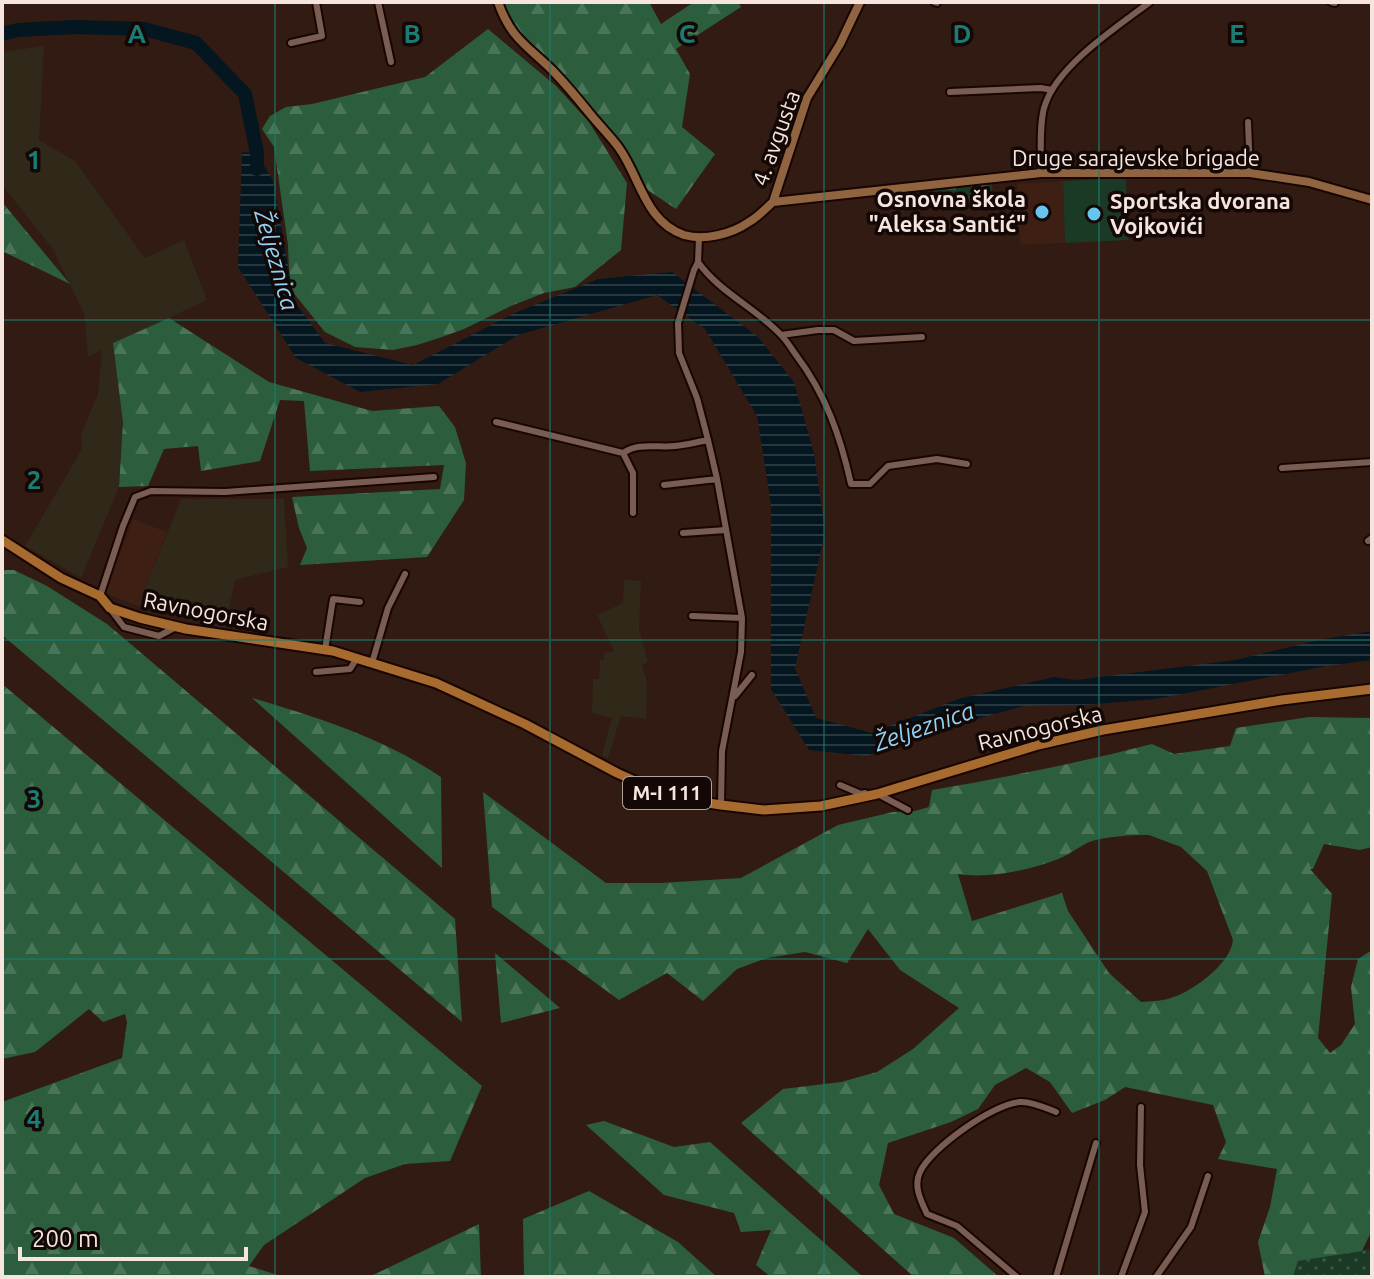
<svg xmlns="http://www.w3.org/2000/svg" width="1374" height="1279" viewBox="0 0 1374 1279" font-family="Ubuntu,sans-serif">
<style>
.built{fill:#3d1f14}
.industrial{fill:#302818}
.grass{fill:url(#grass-dots)}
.forest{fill:url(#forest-firs);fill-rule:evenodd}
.cemetery{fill:url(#cemetery-stones)}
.pitch{fill:#1a3a25}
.water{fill:url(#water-rules)}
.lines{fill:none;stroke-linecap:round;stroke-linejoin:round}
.river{stroke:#04161f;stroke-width:14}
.street-casing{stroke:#190501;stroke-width:10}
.secondary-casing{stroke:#190501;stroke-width:12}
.primary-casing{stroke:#190501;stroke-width:13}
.street{stroke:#795c52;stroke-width:6}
.secondary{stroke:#906441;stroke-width:8}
.primary{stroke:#a76b30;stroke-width:9}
.grid{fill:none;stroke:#1b7c74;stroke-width:2;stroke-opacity:0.55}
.poi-dot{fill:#65c5ef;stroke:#130805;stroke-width:3}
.labels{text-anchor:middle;stroke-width:7;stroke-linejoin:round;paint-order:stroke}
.shield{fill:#130805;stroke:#b2a39e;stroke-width:2}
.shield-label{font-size:20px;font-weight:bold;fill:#f6e5df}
.street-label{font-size:22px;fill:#f6e5df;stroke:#130805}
.poi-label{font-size:22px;font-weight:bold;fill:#f6e5df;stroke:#130805;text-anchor:end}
.water-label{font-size:24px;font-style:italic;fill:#8fd2f7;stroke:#130805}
.grid-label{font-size:26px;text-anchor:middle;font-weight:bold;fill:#1b7c74;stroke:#130805;stroke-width:7;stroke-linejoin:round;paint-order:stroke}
</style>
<defs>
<pattern id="grass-dots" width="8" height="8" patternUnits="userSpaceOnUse" patternTransform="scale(2)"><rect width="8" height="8" fill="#1a3a25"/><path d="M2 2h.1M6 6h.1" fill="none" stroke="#3c5644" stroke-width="1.8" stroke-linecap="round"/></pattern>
<pattern id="forest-firs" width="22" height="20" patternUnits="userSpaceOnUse" patternTransform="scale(2)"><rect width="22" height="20" fill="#2c5e3e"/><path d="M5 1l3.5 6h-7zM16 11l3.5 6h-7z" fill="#4b7559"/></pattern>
<pattern id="cemetery-stones" width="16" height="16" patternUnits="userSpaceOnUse" patternTransform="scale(2)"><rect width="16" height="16" fill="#1a3a25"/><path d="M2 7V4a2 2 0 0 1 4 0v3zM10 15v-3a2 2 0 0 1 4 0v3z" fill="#3c5644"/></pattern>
<pattern id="water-rules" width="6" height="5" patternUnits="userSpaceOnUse" patternTransform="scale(2)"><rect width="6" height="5" fill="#04161f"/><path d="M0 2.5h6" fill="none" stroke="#29383f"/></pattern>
</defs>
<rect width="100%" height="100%" fill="#321b12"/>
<!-- built -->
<path class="built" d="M1063,181L1065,243L1020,245L1017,184Z
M133,519L167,532L138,606L104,593Z"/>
<!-- industrial -->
<path class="industrial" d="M44,46L39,140L75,161L145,258L184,240L207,300L113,344L123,423L119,487L81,578L25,546L82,449L81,434L98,394L102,350L88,357L84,313L52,248L2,185V52Z
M181,499H284L288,567L235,580L225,628L138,606Z
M624,580L641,581L639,629L648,662L642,665L647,682L646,719L621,716L608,758L602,755L612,718L592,713L593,679H599L600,660H604V653L614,651L597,615L623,603Z"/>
<!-- grass -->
<path class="grass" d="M1372,1249V1277H1293L1298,1261Z"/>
<!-- forest -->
<path class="forest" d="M502,2H649L661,24L694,2H738L741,7L676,49L690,74L682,127L715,154L676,209L643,187L621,143L529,44L510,20Z
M488,29L556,86L589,122L627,183L621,250L575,287L544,293L511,306L464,329L442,337L417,345L393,350L355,347L325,332L292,291L289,270L288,245L274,147L262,129L270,116L286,107L312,104L425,77Z
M2,202L70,284L2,251Z
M169,318L269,382L372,411L439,406L455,427L466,463L464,500L427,557L300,565L307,548L299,528L292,497L440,489L444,465L310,471L304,401L280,400L260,461L201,471L198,446L164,449L148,486L119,487L123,423L113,343Z
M2,570H14L47,586L107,624L455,919L462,1022L2,635Z
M2,684L482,1086L450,1161L405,1164L365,1178L264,1245L249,1266L284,1277H2V1102L122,1058L127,1022L125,1014L103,1022L89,1009L35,1052L2,1059Z
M252,698C319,718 383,738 441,777L442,868Z
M1309,717L1372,718V847L1360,850L1324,844L1313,869H1310L1332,894L1318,1038L1330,1053L1341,1045L1355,1024L1351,987L1358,959L1372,950V1230L1362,1251L1298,1261L1293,1277H1265L1258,1242L1270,1207L1277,1169L1218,1159L1226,1142L1213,1105L1125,1087L1105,1100L1072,1113L1050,1082L1026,1068L995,1085L978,1109L951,1122L888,1143L879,1185L894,1214L954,1238L999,1277H914L741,1123L783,1089L841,1082L877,1072L913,1049L959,1008L900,970L868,929L847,963L805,952L767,958L737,969L703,1001L667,973L619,1000L492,907L483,792L606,883H661L741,878L838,825L893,812L915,811L929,807L932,790C1006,777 1079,763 1152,744L1174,754L1230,746L1236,728ZM1149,835L1181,847L1207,871L1233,940C1231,964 1191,993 1168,999C1159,1001 1150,1001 1141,1002L1109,973L1068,911L1062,893L972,921L958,874C988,879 1030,870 1058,859C1070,855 1080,845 1092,841C1110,836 1130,835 1149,835Z
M495,953L560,1008L501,1023Z
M604,1121L674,1147L710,1142L863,1277H771L756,1265L771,1230L741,1232L734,1213L664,1195L586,1125Z
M589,1191L678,1242L717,1277H524L523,1219Z
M479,1224L481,1277H369Z"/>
<!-- cemetery -->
<path class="cemetery" d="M992,184L993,200L934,201L931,189Z"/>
<!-- pitch -->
<path class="pitch" d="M1126,178L1128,240L1065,243L1063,181Z"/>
<!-- water -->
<path class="water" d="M242,152L257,153L273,181L294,301L325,343L413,365L515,313L598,279L672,272L758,337L794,382L814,454L825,532L795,668L816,718L872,733L958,699L1054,677L1077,680L1235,660L1319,640L1372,631V660L1327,666L1156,699L1083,705L1024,706L932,731L867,756L809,750L771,689V504L757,416L705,329L657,295L518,335L438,384L360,392L296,358L238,267Z"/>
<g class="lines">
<!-- river -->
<path class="river" d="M2,34L18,30L75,27L144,29L196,43L245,94L257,153V169"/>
<defs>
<path id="street" d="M378,2L391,62
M934,2L937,3
M1331,2L1335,3
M291,43L322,36L316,2
M950,92L1041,88L1052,90
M1248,122L1250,173
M1041,173C1041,155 1039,121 1045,105C1058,65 1117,27 1150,2
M699,237L698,262L694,270L678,323L679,353L697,398L708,440L717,479L742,618L741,652L722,751L721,805
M698,262C720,293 756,308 781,335C787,341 791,348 796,355C826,395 840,435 851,484H870L888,466L937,459L967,464
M781,335L818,330H834L854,341L922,337
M496,422L623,453C638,442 658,448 675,446C686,445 697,442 708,440
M623,453L633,473V513
M1282,468L1372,462
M664,485L717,479
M683,533L726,530
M1368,541L1372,538
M100,596L123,526L135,497L151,491L225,492L434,477
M111,610L124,627L159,636L176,627
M692,616L742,618
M325,650L333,599L360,602
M372,663L388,608L405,574
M316,672L350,669L357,658
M735,696L752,675
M840,785L861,794L865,793
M876,793L908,810
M1017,1277L957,1226L927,1214C921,1201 913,1186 920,1172C931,1148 993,1104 1020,1102C1031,1101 1046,1108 1056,1112
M1056,1277L1096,1143
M1121,1277L1145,1212L1140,1165L1141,1107
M1156,1277L1191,1227L1208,1176"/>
<path id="secondary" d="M498,2C510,37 526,45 551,69C565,83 578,99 591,115C600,126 611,137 619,148C640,177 645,222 684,235C704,241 732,234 749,222C758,217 765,209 773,202L1041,173H1250L1309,182L1372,200
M773,202L807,98L840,44L860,2"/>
<path id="primary" d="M2,540L61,578L100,596L110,608L140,618L186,629L333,651L436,683L525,724L617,773L646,786L696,801L721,805L764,810L821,806L877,794L1038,745L1103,730L1282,700L1372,689"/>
</defs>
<!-- street casing -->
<use href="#street" class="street-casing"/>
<!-- secondary casing -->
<use href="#secondary" class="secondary-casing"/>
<!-- primary casing -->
<use href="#primary" class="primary-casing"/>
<!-- street -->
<use href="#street" class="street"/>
<!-- secondary -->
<use href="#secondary" class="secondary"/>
<!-- primary -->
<use href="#primary" class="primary"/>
</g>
<!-- grid -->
<path class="grid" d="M275,2V1277M550,2V1277M824,2V1277M1099,2V1277M2,320H1372M2,640H1372M2,959H1372"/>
<!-- markers -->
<g class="poi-dot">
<circle cx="1042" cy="212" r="8"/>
<circle cx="1094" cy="214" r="8"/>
</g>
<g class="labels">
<!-- shield labels -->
<rect class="shield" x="623" y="777" width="88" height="32" rx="6"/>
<g class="shield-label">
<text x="667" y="800">M-I 111</text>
</g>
<!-- street labels -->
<g class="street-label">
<text transform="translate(776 138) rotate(-70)" y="8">4. avgusta</text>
<text x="1136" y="166">Druge sarajevske brigade</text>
<text transform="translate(206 611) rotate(11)" y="8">Ravnogorska</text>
<text transform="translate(1040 728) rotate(-14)" y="8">Ravnogorska</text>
</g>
<!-- poi labels -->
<g class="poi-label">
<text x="1026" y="207">Osnovna škola<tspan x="1026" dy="25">"Aleksa Santić"</tspan></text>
<text x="1110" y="209" text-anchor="start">Sportska dvorana<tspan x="1110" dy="25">Vojkovići</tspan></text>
</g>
<!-- water labels -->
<g class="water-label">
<text transform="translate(276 260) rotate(74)" y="8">Željeznica</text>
<text transform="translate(924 727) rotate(-19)" y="8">Željeznica</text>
</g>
</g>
<g class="grid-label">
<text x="137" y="43">A</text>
<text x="412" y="43">B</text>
<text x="687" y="43">C</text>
<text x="962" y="43">D</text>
<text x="1237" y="43">E</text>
<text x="34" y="169">1</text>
<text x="34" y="489">2</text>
<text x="34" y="808">3</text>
<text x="34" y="1128">4</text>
</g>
<!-- border -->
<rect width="1374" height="1279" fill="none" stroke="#f6e5df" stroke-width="8"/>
<!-- scale -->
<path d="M20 1247v12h226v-12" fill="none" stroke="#f6e5df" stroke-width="4"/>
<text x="32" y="1247" font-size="24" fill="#f6e5df" stroke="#130805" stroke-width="6" paint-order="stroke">200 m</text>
</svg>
